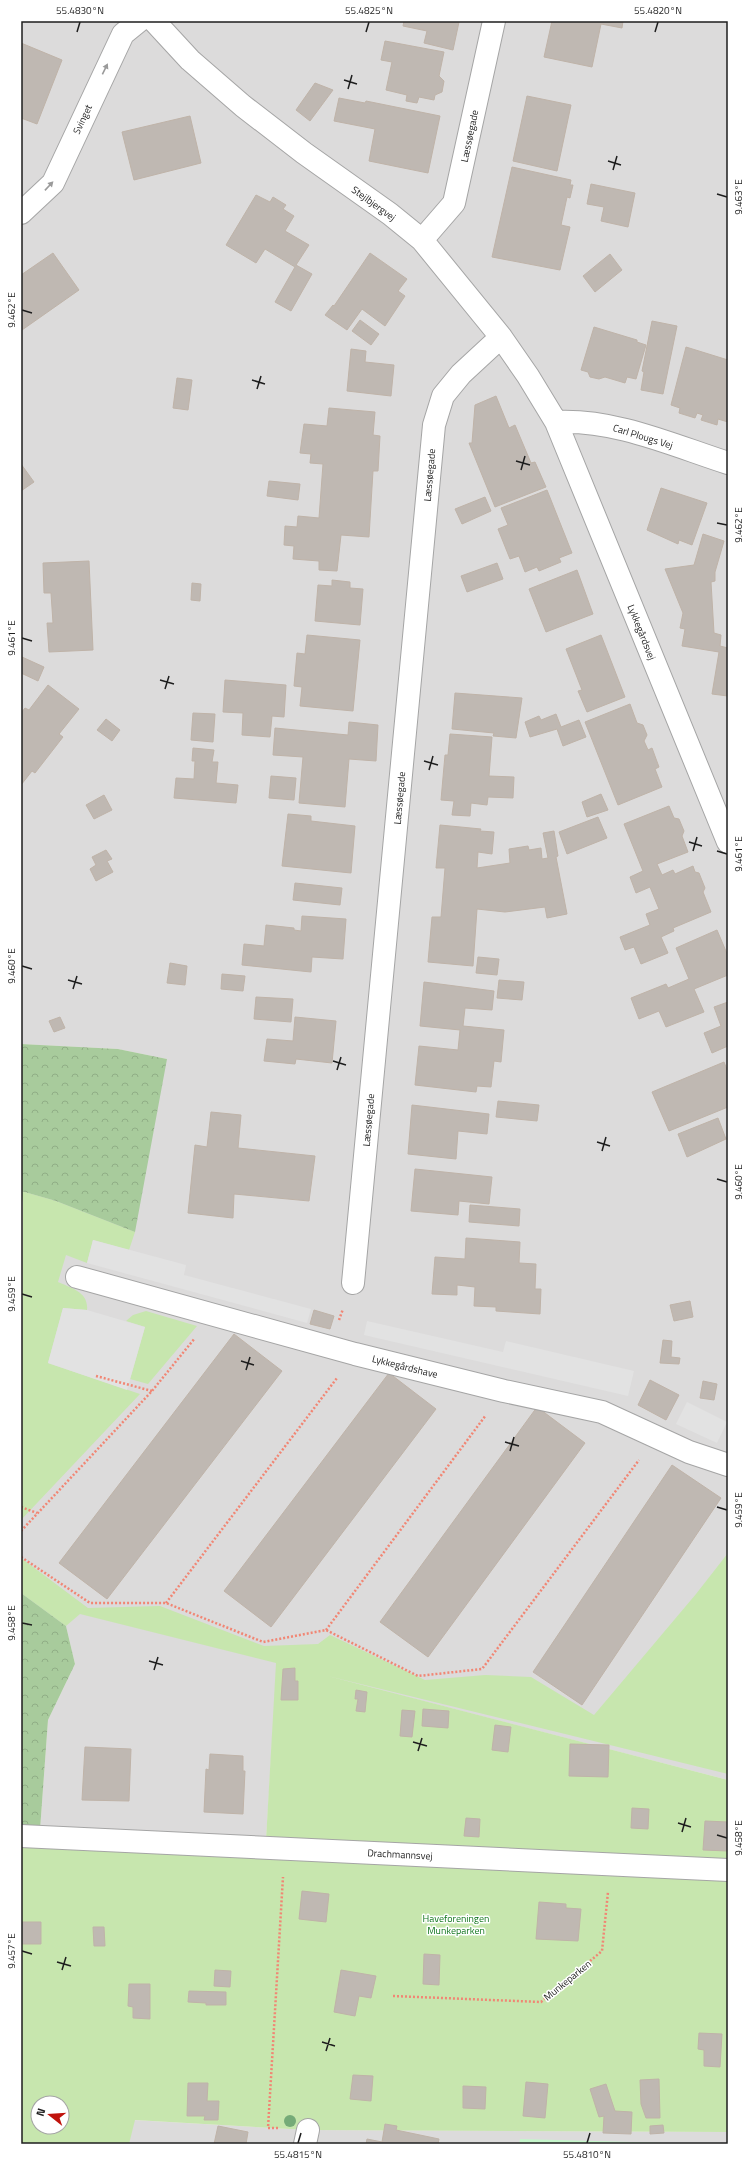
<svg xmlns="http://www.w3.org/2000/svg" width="749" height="2165" viewBox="0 0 749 2165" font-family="'Titillium Web',sans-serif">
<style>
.residential{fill:#dcdbdb}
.grass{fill:#c7e6ae;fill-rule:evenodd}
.forest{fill:url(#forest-crowns)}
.park{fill:url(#park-tufts)}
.parking{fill:#e2e2e2}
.building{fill:#bfb8b2;stroke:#bfb3a8}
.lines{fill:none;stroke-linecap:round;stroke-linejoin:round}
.minor-casing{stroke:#a5a5a5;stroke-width:24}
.path{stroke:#f18674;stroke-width:2.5;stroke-dasharray:2 2;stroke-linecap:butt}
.minor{stroke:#fff;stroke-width:22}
.tree{fill:#75ab78}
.oneway{fill:#9a9a9a}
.ticks{fill:none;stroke:#1e1e1e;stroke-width:1.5}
.labels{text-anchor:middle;stroke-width:3;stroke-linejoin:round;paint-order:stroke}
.street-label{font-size:10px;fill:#1e1e1e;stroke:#fff}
.park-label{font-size:10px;fill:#12761f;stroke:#fff}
.neatline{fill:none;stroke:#1e1e1e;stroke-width:1.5}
.ticks-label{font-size:10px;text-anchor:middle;fill:#1e1e1e}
</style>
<defs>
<pattern id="forest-crowns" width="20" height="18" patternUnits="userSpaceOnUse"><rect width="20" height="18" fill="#a8cb9c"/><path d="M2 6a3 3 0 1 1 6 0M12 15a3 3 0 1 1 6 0" fill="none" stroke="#90ae86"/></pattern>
<pattern id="park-tufts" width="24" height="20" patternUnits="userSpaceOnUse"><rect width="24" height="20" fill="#c5f6cb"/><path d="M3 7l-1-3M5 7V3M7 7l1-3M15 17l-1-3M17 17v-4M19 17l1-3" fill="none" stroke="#a9d2ae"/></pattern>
</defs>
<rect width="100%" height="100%" fill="#efece5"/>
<!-- residential -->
<path class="residential" d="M21,21H728V1780L277,1663L266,1840L40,1830L48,1720L75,1664L66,1626L21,1593L23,1202L21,1191L56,1201L167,1059L118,1049L21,1044Z
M21,2114L38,2127H62V2116L308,2130L728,2132V2144H21Z"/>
<!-- grass -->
<path class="grass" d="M21,1191L56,1201L135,1232L129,1250L93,1240L87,1263L66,1255L58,1282C71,1288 89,1292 87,1310L63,1308L48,1363L140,1394L21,1520L23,1202Z
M146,1311L197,1326L148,1384L130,1379L145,1327L126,1321L133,1315Z
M728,1553V1774L328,1676L728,1780V2132L308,2130L135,2120L129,2144H21V1829L266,1840L276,1663L80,1614L66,1626L21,1593V1558L88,1608L160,1606L264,1646L318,1644L330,1635L425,1680L485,1675L531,1677L594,1715L696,1594ZM38,2103H62V2127H38Z"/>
<!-- forest -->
<path class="forest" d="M21,1044L118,1049L167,1059L135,1232L56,1201L21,1191Z
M21,1593L66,1626L75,1664L48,1720L40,1830L21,1829Z"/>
<!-- park -->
<path class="park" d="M520,2139L667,2143L519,2144Z"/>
<!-- parking -->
<path class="parking" d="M93,1240L186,1265L184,1275L311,1309L307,1323L87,1263Z
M63,1308L87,1310L145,1327L127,1390L48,1363Z
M367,1321L503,1352L506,1341L634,1371L628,1396L364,1335Z
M687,1402L727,1422L717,1443L676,1424Z"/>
<!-- building -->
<path class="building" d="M404,21L459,22L453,50L424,43L427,31L403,26Z
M552,21H623L622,28L601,24L592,67L544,57Z
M385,41L444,52L439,76L444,81L442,92L435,95L434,100L419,97L417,103L406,101L407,95L386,90L392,62L381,60Z
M21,43L62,60L37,124L21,118Z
M315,83L333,90L310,121L296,110Z
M527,96L571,105L557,171L513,161Z
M339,98L365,103L366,101L440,116L428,173L369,161L375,129L334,121Z
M190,116L201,163L134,180L122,132Z
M512,167L571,180L570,185H573L570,198L567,197L561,225L570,227L560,270L492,257Z
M591,184L635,193L628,227L601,221L604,207L587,204Z
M256,195L270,202L273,197L286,205L283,209L294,216L285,231L309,245L296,265L312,274L291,311L275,302L295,267L265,249L256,263L226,245Z
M53,253L79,290L22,330L21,275Z
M370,253L407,279L398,291L405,296L385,326L362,309L347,330L325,315L333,305L334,306Z
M610,254L622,270L595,292L583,276Z
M360,320L379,334L371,345L352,331Z
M652,321L677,326L663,394L641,390L644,372L642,371Z
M594,327L637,340V342L646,345L636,379L627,377L625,383L605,377L599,379L590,377L588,372L581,370Z
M686,347L728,360V422L718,419L717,425L701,420L703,415L697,413L695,418L679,413L680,408L671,405Z
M351,349L366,351L365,362L394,365L391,396L347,391Z
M177,378L192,380L188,410L173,408Z
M496,396L509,428L515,425L531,463L535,462L546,487L495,507L469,443H472L475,405Z
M329,408L375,412L373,435L380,436L378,471H373L369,537L341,535L337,571L319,570V561L293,559L294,546L284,545L285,526L297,527L298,516L319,518L323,464L310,463L311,454L300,453L304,424L327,426Z
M21,464L34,482L21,491Z
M269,481L300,484L298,500L267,496Z
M661,488L707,503L692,545L679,540L678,544L647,530Z
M547,490L572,553L559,558L561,562L539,571L537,567L525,572L519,556L510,559L498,529L508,525L501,508Z
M485,497L491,511L462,524L455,509Z
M703,534L724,541L715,572V581L711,582L714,633L721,635L720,646L728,648V696L712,694L719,652L682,646L685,629L680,628L683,613L665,569L694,565Z
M89,561L93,650L49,652L47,623H53L51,593H44L43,563Z
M497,563L503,579L467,592L461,576Z
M577,570L593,614L546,632L529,589Z
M332,580L350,582V588L363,589L360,625L315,621L318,585L332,586Z
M192,583L201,584L200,601L191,600Z
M307,635L360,640L353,711L300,706L302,687L294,686L297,653L305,654Z
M601,635L625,697L587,712L578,691L582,690L566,649Z
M22,657L44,667L38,681L21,673Z
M225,680L286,685L284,717L272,716L270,737L242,735L243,713L223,712Z
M48,685L79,709L59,734L63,737L35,773L32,771L21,785V713L25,708L29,710Z
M455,693L522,698L516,738L493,736L494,733L452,729Z
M630,704L637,723L643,725L647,735L644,741L648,750L652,748L659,767L655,769L662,787L618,805L585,722Z
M193,713L215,714L213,742L191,740Z
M556,714L561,727L579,720L586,737L563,746L557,729L530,737L525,722L539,716L541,720Z
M106,719L120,730L112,741L97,730Z
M349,722L378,725L376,761L349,759L345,807L299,803L303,757L273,755L275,728L348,735Z
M450,734L492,737L489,776L514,777L513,798L488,797L487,805L471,803L470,816L452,815L454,801L441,800L445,755H448Z
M193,748L214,750L212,762H218L216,783L238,785L236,803L174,798L176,778L194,779L195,761H192Z
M271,776L296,778L294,800L269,798Z
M601,794L608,810L587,817L582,802Z
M104,795L112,810L94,819L86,805Z
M669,806L674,818L679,819L684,831L682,836L688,852L657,864L662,875L673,870L675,874L693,866L695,872L699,873L705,888L703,892L711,912L673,928L674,931L661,937L668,953L641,964L634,947L625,950L620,937L650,925L646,914L659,909L650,887L636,893L630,877L643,871L624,824Z
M288,814L311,816V821L355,826L351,873L282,866Z
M598,817L607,838L567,854L559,832Z
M440,825L481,829L480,831L494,832L492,854L478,852L477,868L510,863L509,849L528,846L529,850L541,848L542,859L548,858L543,833L554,831L558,856L556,857L567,914L547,918L545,907L505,912L477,909L473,966L428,962L432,917H441L445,868H436Z
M106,850L112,859L107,861L113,872L96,881L90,869L96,865L92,857Z
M295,883L342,888L340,905L293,900Z
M302,916L346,919L343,959L312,957L311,972L242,965L244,944L264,946L266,925L294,928V930L301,931Z
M717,930L728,956V975L694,989L704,1012L666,1027L659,1011L639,1019L631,998L666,984L668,988L689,979L676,948Z
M478,957L499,959L497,975L476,973Z
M170,963L187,966L185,985L167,983Z
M222,974L245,976L243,991L221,989Z
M499,980L524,982L522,1000L497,998Z
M424,982L494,991L492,1010L465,1008L463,1026L504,1030L501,1062L494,1061L491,1087L477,1086L476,1092L415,1085L419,1046L458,1050L460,1030L420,1026Z
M256,997L293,999L291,1022L254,1019Z
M728,1002V1046L712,1053L704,1033L721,1026L714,1007Z
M60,1017L65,1028L54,1032L49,1021Z
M295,1017L336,1021L332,1063L296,1059L295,1064L264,1061L267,1039L293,1041Z
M724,1062L728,1072V1107L669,1131L652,1092Z
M498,1101L539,1105L537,1121L496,1117Z
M412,1105L489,1114L487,1134L458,1131L456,1159L408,1154Z
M211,1112L241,1115L238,1148L315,1156L309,1201L234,1194L233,1218L188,1213L195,1145L207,1147Z
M718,1118L726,1139L687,1157L678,1134Z
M415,1169L492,1177L489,1204L459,1201L458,1215L411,1211Z
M470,1205L520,1209L519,1226L469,1222Z
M466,1238L520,1242L519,1263L536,1264L535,1289H541L540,1314L496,1311V1307L474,1306L475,1287L457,1285V1295L432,1294L435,1257L465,1259Z
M690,1301L693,1317L674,1321L670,1305Z
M314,1310L334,1316L330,1329L310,1324Z
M234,1334L282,1371L107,1599L59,1563Z
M663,1340L672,1341L671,1357L680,1358L679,1364L660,1363Z
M389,1373L436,1409L271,1627L224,1591Z
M650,1380L679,1395L666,1420L638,1405Z
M703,1381L717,1384L714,1400L700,1398Z
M537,1407L585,1443L428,1657L380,1622Z
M672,1465L721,1498L582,1705L533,1672Z
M295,1668V1681H298V1700H281L283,1669Z
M356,1690L367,1692L365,1712L356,1711L358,1699H355Z
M423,1709L449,1711L448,1728L422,1726Z
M402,1710L415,1711L412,1737L400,1736Z
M495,1725L511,1727L508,1752L492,1750Z
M570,1744L609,1745L608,1777L569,1776Z
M85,1747L131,1749L129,1801L82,1800Z
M210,1754L243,1756V1771H245L243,1814L204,1812L206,1769L209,1770Z
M632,1808L649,1809L648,1829L631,1828Z
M466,1818L480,1819L479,1837L464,1836Z
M705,1821L728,1822V1851L703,1850Z
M302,1891L329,1894L326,1922L299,1919Z
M539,1902L566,1904V1908L581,1909L578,1941L536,1939Z
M21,1922H41V1944H21Z
M93,1927H104L105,1946H94Z
M424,1954L440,1955L439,1985L423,1984Z
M215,1970L231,1971L230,1987L214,1986Z
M341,1970L376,1976L371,1998L359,1996L355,2016L334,2012Z
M129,1984H150V2019L133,2018V2007L128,2006Z
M189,1991L226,1992V2005H206V2003L188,2002Z
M699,2033L722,2034L720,2067L704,2066V2050L698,2049Z
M353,2075L373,2076L371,2101L350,2099Z
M659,2079L660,2118H646L641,2104L640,2080Z
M526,2082L548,2084L545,2118L523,2116Z
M188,2083H208L207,2101H219L218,2120H204L205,2116H187Z
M606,2084L615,2111L632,2112L631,2134L603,2133L604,2116L599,2117L590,2089Z
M463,2086L486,2087L485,2109L463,2108Z
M385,2124L397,2126L396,2130L439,2139L438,2144H366L367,2139L382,2142Z
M663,2125L664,2133L650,2134V2126Z
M218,2126L248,2132L246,2144H214Z"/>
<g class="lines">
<defs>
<path id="minor" d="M154,21L190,60L243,106L304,153L390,214L422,240L501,337L528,376L556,422L728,842
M21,213L53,183L123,34L139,21
M422,240L454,203L494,21
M556,422C615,419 672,445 728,463
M77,1277L355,1354L504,1391L602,1412L689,1452L728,1465
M353,1283L434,425L443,396L461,374L501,337
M21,1836L728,1870
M305,2144L308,2130"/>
</defs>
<!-- minor casing -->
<use href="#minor" class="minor-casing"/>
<!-- path -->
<path class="path" d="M339,1320L343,1309
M96,1376L152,1391
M21,1507L37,1513
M21,1531L152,1391L195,1338
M21,1557L90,1603H166L263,1642L326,1630L418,1676L482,1669L639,1460
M166,1603L337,1378
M326,1630L486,1415
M393,1996L541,2002L602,1951L608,1892
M278,2128H268L283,1877"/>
<!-- minor -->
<use href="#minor" class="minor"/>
</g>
<!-- trees -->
<circle class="tree" cx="290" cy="2121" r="6"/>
<!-- one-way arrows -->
<defs><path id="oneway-solid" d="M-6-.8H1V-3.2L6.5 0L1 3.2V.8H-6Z"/></defs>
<g class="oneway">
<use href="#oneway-solid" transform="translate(105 69) rotate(-64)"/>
<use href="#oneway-solid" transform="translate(49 186) rotate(-47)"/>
</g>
<!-- ticks -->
<path class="ticks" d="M77,32L80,22M366,32L369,22M655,32L658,22M344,80L357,84M348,89L352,75M608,161L621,165M613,170L617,156M717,194L727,197M22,310L32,313M252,380L265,384M257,389L261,376M516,461L530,465M521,470L525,456M717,523L727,525M22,638L32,641M160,680L174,684M165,689L169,676M424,761L438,765M429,770L433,756M689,842L702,846M693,851L697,837M717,851L727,854M22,966L32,969M68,980L82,984M73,989L77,976M333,1061L346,1065M337,1070L341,1057M597,1142L610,1146M602,1151L606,1137M717,1179L727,1182M22,1294L32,1297M241,1361L254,1365M246,1370L250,1357M505,1442L519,1446M510,1451L514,1437M717,1507L727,1510M22,1623L32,1625M149,1661L163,1665M154,1670L158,1657M413,1742L427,1746M418,1751L422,1738M678,1823L691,1827M682,1832L686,1818M717,1835L727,1838M22,1951L32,1954M57,1962L71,1966M62,1970L66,1957M322,2042L335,2046M326,2051L330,2038M298,2143L301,2133M587,2143L590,2133"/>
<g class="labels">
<!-- street labels -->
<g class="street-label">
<text transform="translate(82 119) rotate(-65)" y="4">Svinget</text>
<text transform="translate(469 136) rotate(-78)" y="4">Læssøegade</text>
<text transform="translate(374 203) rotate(36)" y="4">Stejlbjergvej</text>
<text transform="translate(643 436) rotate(17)" y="4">Carl Plougs Vej</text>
<text transform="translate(429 475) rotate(-85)" y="4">Læssøegade</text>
<text transform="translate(642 632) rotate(68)" y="4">Lykkegårdsvej</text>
<text transform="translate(399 798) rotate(-85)" y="4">Læssøegade</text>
<text transform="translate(368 1120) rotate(-85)" y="4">Læssøegade</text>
<text transform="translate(405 1366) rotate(14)" y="4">Lykkegårdshave</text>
<text transform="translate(400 1854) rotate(3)" y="4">Drachmannsvej</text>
<text transform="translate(567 1980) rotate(-39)" y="4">Munkeparken</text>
</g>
<!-- park labels -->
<g class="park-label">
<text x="456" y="1922">Haveforeningen<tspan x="456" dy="12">Munkeparken</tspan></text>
</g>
</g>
<!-- border -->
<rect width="749" height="2165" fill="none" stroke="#ffffff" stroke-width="44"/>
<!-- north arrow -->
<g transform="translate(50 2115) rotate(287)"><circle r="19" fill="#ffffff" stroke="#a5a5a5"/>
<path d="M0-3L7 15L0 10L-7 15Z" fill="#c0130d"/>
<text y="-6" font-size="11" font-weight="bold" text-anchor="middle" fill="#1e1e1e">N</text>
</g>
<rect x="22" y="22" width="705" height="2121" class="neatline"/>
<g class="ticks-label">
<text x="80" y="14">55.4830°N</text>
<text x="369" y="14">55.4825°N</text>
<text x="658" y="14">55.4820°N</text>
<text transform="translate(738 197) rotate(-90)" y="4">9.463°E</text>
<text transform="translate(11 310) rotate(-90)" y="4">9.462°E</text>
<text transform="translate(738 525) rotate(-90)" y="4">9.462°E</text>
<text transform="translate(11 638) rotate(-90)" y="4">9.461°E</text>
<text transform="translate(738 854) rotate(-90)" y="4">9.461°E</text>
<text transform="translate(11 966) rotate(-90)" y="4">9.460°E</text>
<text transform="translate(738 1182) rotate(-90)" y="4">9.460°E</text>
<text transform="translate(11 1294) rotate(-90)" y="4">9.459°E</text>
<text transform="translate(738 1510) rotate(-90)" y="4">9.459°E</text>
<text transform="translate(11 1623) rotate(-90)" y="4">9.458°E</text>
<text transform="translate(738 1838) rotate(-90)" y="4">9.458°E</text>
<text transform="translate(11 1951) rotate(-90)" y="4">9.457°E</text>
<text x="298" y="2158">55.4815°N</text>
<text x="587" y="2158">55.4810°N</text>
</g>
</svg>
